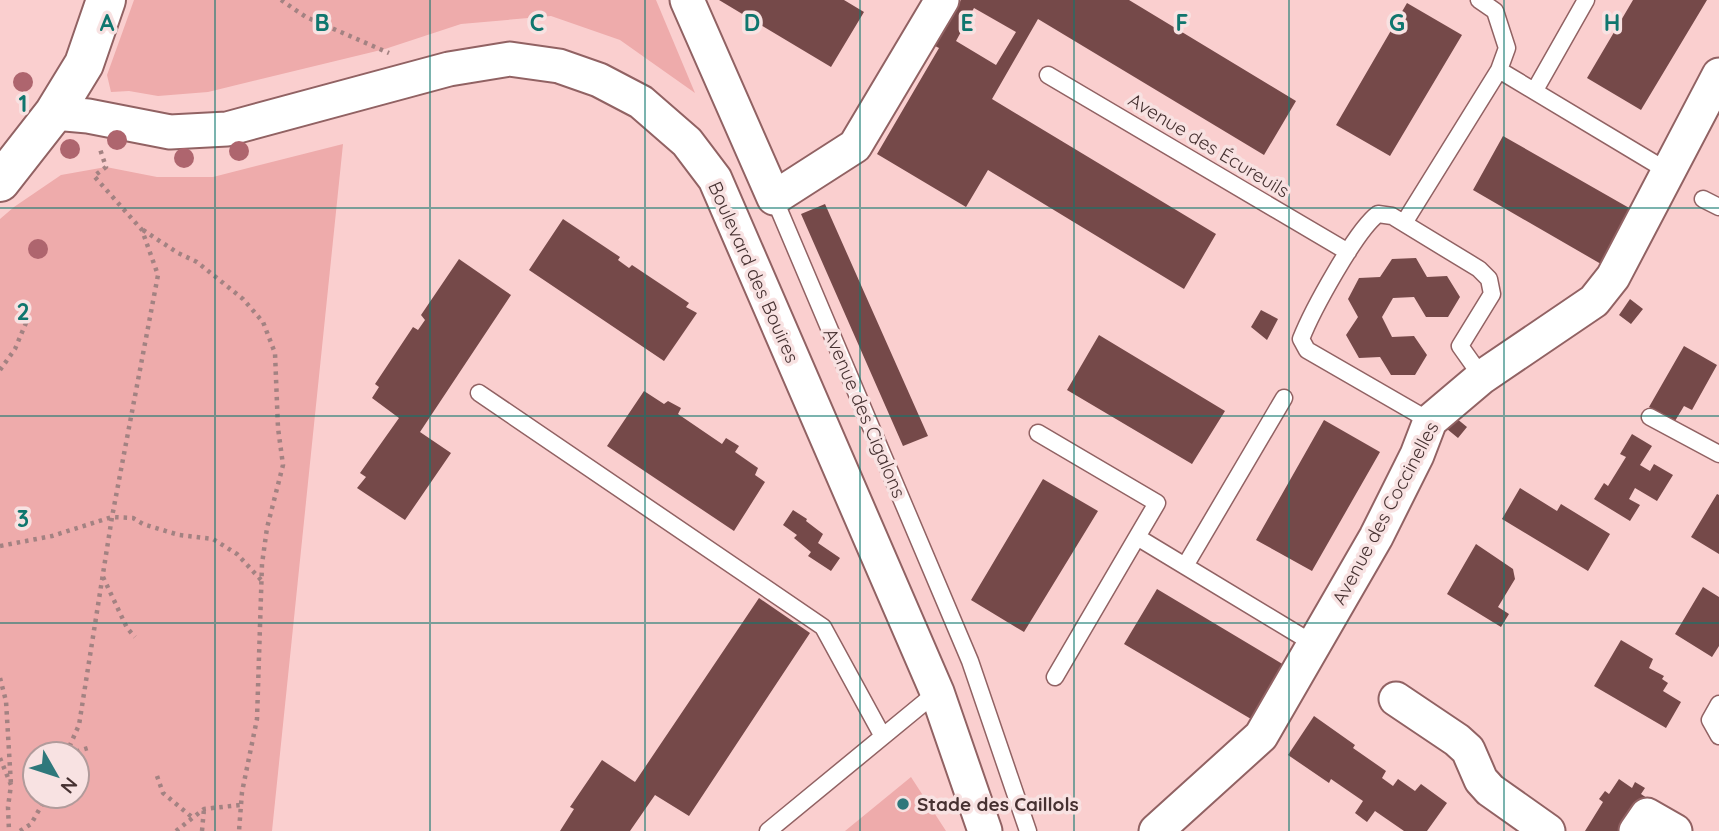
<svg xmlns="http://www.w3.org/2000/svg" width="1719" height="831" viewBox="0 0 1719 831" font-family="Quicksand,sans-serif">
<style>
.green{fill:#eeabab;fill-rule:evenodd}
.building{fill:#754949;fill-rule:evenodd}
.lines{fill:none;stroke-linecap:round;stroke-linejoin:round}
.service-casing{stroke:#916263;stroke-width:19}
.minor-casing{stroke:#916263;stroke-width:37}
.tertiary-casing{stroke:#916263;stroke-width:42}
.path{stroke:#a38282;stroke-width:4.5;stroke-dasharray:3.5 5;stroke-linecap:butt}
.service{stroke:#fff;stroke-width:16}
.minor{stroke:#fff;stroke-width:33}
.tertiary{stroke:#fff;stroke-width:38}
.tree{fill:#ae656e}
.grid{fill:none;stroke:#0f766e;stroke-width:2;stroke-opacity:0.55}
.poi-dot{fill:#2f787b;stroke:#f8e2e2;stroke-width:2.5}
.labels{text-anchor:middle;stroke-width:7;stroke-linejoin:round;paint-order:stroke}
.street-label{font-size:19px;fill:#463131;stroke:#f8e2e2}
.poi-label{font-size:19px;font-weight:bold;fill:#463131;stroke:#f8e2e2;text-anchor:start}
.grid-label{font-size:23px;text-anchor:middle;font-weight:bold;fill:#0f766e;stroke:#f8e2e2;stroke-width:7;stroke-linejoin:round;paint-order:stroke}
</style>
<rect width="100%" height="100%" fill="#facfcf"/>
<!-- green -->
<path class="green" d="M134,0H656L695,93L620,40L551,16L461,24L385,49L208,92L158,96L129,91L111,92L107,75Z
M343,144L272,831H0V219L14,207L61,175L106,167L157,177H213ZM35,754H77V796H35Z
M911,777L946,831H845Z"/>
<!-- building -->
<path class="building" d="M719,0H844L864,12L831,67Z
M961,0H1129L1296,101L1264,155L1038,19L1034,26L992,99L1216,234L1184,289L988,170L966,207L877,154L939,48L935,46ZM974,8L1016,32L996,65L956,41Z
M1633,0H1707L1641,110L1587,78Z
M1407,3L1462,35L1390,156L1336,125Z
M1503,136L1631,209L1601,264L1473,190Z
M825,204L928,436L903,446L801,214Z
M563,219L620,257L618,260L629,268L632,265L689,303L686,307L697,313L664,361L529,270Z
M1416,258L1427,277L1447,276L1460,297L1448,317H1426L1414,297L1393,298L1382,317L1392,337L1414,336L1427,355L1415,375H1391L1380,357L1359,358L1346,335L1358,317L1348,299L1359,278L1380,277L1392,259Z
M459,259L511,295L420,432L451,453L405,520L357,488L366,477L360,473L399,418L372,398L379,387L375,384L413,327L418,330L425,320L421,315Z
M1630,299L1643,309L1631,324L1619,315Z
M1261,310L1278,319L1267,340L1251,327Z
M1099,335L1225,411L1192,464L1067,390Z
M1684,346L1717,365L1692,410L1684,406L1675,421L1649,407Z
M644,391L664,404L668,401L681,408L678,414L722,444L726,438L739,446L735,452L758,468L755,475L765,482L734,531L607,446Z
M1456,418L1467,427L1458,438L1447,429Z
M1324,420L1380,452L1312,571L1256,540Z
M1632,434L1652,446L1640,465L1650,471L1654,464L1673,475L1657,501L1635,488L1629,499L1640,505L1630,521L1594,499L1604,483L1608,486L1626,457L1620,454Z
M1043,479L1098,511L1024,632L971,600Z
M1520,488L1557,511L1561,504L1610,534L1588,571L1502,519Z
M1717,494L1719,495V554L1691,537Z
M793,510L807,519L806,521L823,534L818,543L840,558L831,571L808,556L811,552L794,538L797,535L783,525Z
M1476,544L1513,569L1515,579L1498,607L1509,614L1501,627L1447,594Z
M1703,587L1719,597V646L1712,657L1675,634Z
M1157,589L1284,665L1251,719L1124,644Z
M759,598L810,633L689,816L655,795L630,831H560L574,809L570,807L602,760L635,782Z
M1621,640L1653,659L1649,668L1664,676L1662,679L1668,683L1663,691L1681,702L1666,728L1594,686Z
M1314,716L1355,745L1353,748L1386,771L1382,778L1393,786L1398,779L1415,791L1421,784L1447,803L1427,831H1404L1375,811L1367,822L1355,813L1363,801L1331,779L1329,783L1288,755Z
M1619,779L1632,788L1635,782L1645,788L1641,794L1650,800L1629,831H1585L1603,802L1599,799L1605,791L1609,794Z"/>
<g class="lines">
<defs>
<path id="service" d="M1479,0L1495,11L1507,48L1499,70L1669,172
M1048,75L1348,252
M1535,90L1586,0
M774,198L970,661L1028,831
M1703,199L1719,207
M1404,223L1499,70
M479,393L823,627L882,735
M1650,417L1719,454
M1430,421L1307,350L1301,339C1312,311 1356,230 1378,214L1392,216L1479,269L1489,279L1492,294L1460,346L1482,377
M1038,433L1157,503L1137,537L1314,644
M1185,566L1284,398
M1055,677L1137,537
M1719,704L1710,720L1719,736
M768,831L937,692"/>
<path id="minor" d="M687,0L774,198L855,146L942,0
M54,113L88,116L170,132L227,129L449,69L510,59L559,66L599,80L641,102L687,142L715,179L937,692L985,831
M1396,699L1457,740L1468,750L1481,780L1490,790L1548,831
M1156,831L1261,736L1376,537L1417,455L1430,421L1482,377L1594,301L1613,277L1719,75
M1636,831L1647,815L1675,831"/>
<path id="tertiary" d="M0,182L54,113L84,64L106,0"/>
</defs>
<!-- service casing -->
<use href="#service" class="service-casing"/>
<!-- minor casing -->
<use href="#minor" class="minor-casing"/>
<!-- tertiary casing -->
<use href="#tertiary" class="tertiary-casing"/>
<!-- path -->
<path class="path" d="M281,0L306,17L389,53
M143,230L178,253L197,262L243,299L263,322L275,353L278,428L283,465L267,528L262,564L257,719L242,792L239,831
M0,370L15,349L28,318
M0,546L52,536L112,517L133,518L143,524L179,535L213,539L237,554L262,581
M103,577L127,628L135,637
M0,678L6,701L11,785
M66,754L79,725L112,517L158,275L142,230L94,176L106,167L100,149
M68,754L88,748
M0,758L11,785L8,807L9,831
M157,776L163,793L193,818
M20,831L31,824L47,796
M176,831L204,809L240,805
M202,831L204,809"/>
<!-- service -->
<use href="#service" class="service"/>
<!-- minor -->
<use href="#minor" class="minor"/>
<!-- tertiary -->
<use href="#tertiary" class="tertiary"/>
</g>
<!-- trees -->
<g class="tree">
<circle cx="23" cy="82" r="10"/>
<circle cx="117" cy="140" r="10"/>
<circle cx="70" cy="149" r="10"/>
<circle cx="239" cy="151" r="10"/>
<circle cx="184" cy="158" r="10"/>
<circle cx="38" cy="249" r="10"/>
</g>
<!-- grid -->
<path class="grid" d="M215,0V831M430,0V831M645,0V831M860,0V831M1074,0V831M1289,0V831M1504,0V831M0,208H1719M0,416H1719M0,623H1719"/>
<!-- markers -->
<circle class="poi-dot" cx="903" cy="804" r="7"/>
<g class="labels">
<!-- street labels -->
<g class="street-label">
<text transform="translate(1209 145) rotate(31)" y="7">Avenue des Écureuils</text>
<text transform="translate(754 272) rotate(66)" y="7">Boulevard des Bouires</text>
<text transform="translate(865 413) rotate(67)" y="7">Avenue des Cigalons</text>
<text transform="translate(1385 513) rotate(-62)" y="7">Avenue des Coccinelles</text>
</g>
<!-- poi labels -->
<g class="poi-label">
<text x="917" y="811">Stade des Caillols</text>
</g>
</g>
<g class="grid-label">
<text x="107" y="31">A</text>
<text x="322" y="31">B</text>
<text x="537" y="31">C</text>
<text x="752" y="31">D</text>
<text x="967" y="31">E</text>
<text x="1182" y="31">F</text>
<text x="1397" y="31">G</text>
<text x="1612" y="31">H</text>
<text x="23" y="112">1</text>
<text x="23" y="320">2</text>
<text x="23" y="527">3</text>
</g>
<!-- north arrow -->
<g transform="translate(56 775) rotate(129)"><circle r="33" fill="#f8e2e2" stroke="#b19b9b" stroke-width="2"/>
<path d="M0-5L12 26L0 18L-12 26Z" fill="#2f787b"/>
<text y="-10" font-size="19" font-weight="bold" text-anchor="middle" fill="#463131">N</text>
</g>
</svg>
